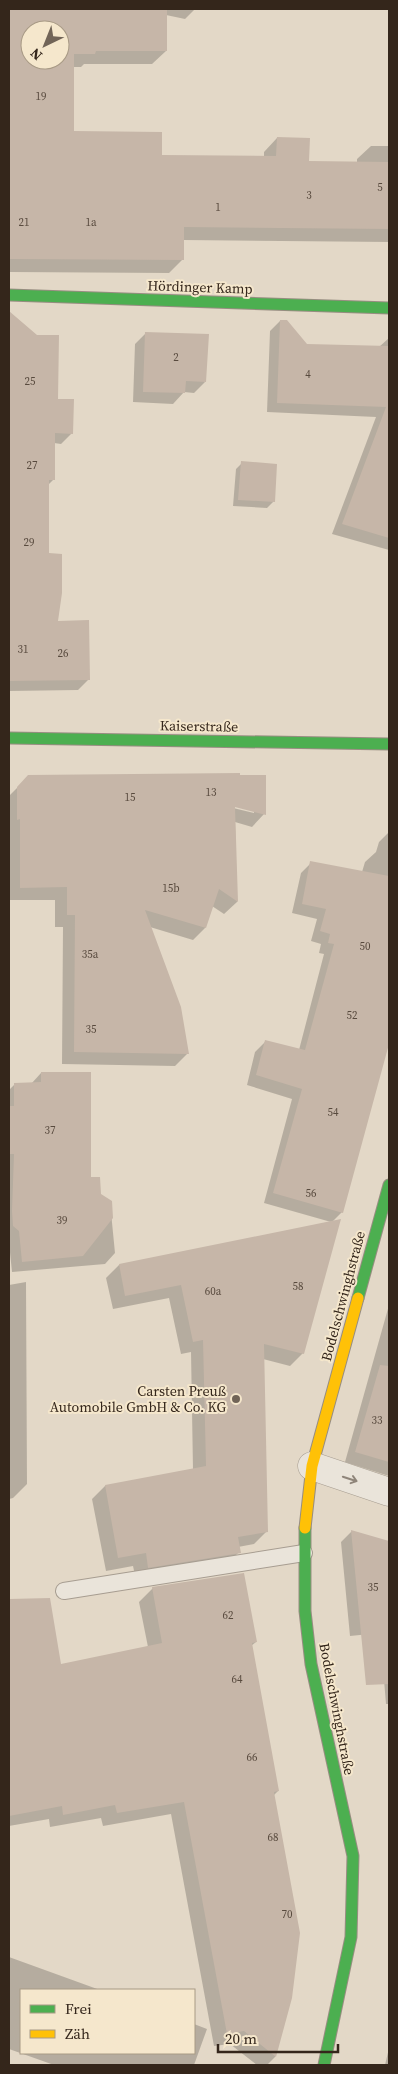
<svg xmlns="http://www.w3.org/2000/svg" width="398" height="2074" viewBox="0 0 398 2074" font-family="'Source Serif 4',serif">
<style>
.shadow{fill:#0003;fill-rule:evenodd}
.building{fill:#c6b6a8;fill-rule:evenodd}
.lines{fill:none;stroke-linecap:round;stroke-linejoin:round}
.lane-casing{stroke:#a79d91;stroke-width:18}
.street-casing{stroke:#a79d91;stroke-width:29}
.fast-casing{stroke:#978d81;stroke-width:13}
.slow-casing{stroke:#978d81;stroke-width:13}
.lane{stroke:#eae4da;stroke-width:16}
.street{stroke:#eae4da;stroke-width:28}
.fast{stroke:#4caf50;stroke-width:11}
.slow{stroke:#ffc107;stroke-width:11}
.oneway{stroke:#8f857a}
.poi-dot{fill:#716457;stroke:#f5e7cc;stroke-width:2}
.labels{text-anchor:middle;stroke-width:4;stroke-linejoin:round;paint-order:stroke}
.number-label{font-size:11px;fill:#584a3e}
.street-label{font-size:14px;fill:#34261b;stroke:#f5e7cc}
.poi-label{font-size:14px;fill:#34261b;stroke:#f5e7cc;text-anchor:end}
</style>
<rect width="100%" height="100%" fill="#e3d8c7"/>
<!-- shadow -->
<path class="shadow" d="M9,9H195L185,19L166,15V51L152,64H84L81,67H73L72,132L161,157H264V152L277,138L308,162L357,163V159L371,146H389V242L183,240V259L169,273L9,272ZM30,30H60V60H30Z
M280,321L307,345L379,347L389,338V550L332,534L376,417L267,412L270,331Z
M146,333L205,382L194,393L184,392L173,404L133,402L135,344Z
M9,336L57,400L72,433L61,444L54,443V479L47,486L48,555L57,622L88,680L78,690L9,691Z
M242,463L274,501L267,508L233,506L236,469Z
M239,774L264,814L252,827L235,822L237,902L224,914L212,906L205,928L193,940L150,927L188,1053L175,1066L62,1064L63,927H55V900H9V796L28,777ZM230,804L254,810V813L229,807Z
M389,832V1033L342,1212L332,1222L303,1353L290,1366L263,1359L267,1531L254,1544L238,1547L239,1552L226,1565L136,1580L133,1566L106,1571L92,1499L105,1486L193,1470L191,1352L181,1354L169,1298L113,1309L106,1278L119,1265L331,1222L264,1203L292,1099L247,1085L255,1052L265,1042L299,1050L324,954L319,953L321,944L311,941L317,919L292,913L301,873L311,863L362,872L365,862L376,852L379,842Z
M41,1073L89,1178L100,1195L110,1202L115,1253L105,1264L12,1272L9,1243V1090L15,1084H31Z
M26,1282L27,1484L13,1498L9,1499V1285Z
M389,1305V1476L345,1462Z
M352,1531L389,1542V1704H386L380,1633L350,1636L341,1542Z
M153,1588L256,1642L251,1646L278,1791L273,1796L291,1998L275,2057L267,2065H257L230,2044L214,2046L171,1814L103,1826L101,1818L50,1827L49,1819L9,1826V1600L49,1599L60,1665L148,1647L139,1602Z
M9,1957L100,1990H21V2053H194V2024L207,2029L194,2065H54L9,2049Z
M389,2048V2065H385Z"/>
<!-- building -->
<path class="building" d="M9,9H167V51H96L95,54H74V131L162,132V155L276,156L277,137L310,138L309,161L389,162V229L184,227V260L9,259ZM30,30H60V60H30Z
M9,311L37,335H59L58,399H74L73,434L55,433V480H49V553L62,554V593L58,621L89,620L90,680L9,681Z
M280,320H287L307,344L389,346V538L342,524L386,407L277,403Z
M145,332L209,334L206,382L186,381L185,393L143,392Z
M241,461L277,464L275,502L238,500Z
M240,773V775H266V815L235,807L238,902L219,889L206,928L145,910L181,1007L189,1054L74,1052L75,915H67V887L20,888V819L17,820V787L28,775Z
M310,861L389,876V1044L343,1213L273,1193L302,1089L256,1075L265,1040L305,1050L334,944L328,943L330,934L320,931L326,909L302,904Z
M41,1072H91V1177H100L101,1194L112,1201L113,1218L83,1256L22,1262L19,1231L13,1226L12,1211L14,1154H9V1106H14V1083L41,1082Z
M341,1219L304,1354L264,1344L268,1532L238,1537L241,1553L148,1568L146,1553L118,1558L105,1485L206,1466L203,1340L193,1342L181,1285L125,1296L119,1264Z
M380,1365L389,1366V1462L355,1452Z
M351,1530L389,1541V1684L366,1685Z
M244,1573L257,1642L252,1643L279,1791L274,1792L300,1933L292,1998L276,2057L244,2031L227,2034L184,1802L117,1813L115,1805L63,1815L62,1806L9,1816V1599L50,1598L61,1664L162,1643L152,1587Z"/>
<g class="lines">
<defs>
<path id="lane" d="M64,1591L304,1553"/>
<path id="street" d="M312,1466L389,1492"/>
<path id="fast" d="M9,295L389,308
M9,738L389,744
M358,1298L389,1185
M305,1528V1611L311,1664L353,1856L351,1937L324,2065"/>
<path id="slow" d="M305,1528L312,1466L358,1298"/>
</defs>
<!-- lane casing -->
<use href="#lane" class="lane-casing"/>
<!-- street casing -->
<use href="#street" class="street-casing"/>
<!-- fast casing -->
<use href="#fast" class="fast-casing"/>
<!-- slow casing -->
<use href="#slow" class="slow-casing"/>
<!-- lane -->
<use href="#lane" class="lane"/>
<!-- street -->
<use href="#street" class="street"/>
<!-- fast -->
<use href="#fast" class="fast"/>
<!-- slow -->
<use href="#slow" class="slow"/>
</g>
<!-- one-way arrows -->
<defs><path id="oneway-shaft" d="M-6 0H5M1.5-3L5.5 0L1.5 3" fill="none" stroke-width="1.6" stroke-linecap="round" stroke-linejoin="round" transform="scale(1.25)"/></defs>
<use class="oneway" href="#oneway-shaft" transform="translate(350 1479) rotate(18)"/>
<!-- markers -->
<circle class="poi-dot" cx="236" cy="1399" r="5"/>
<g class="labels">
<!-- number labels -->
<g class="number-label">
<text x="41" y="100">19</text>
<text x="380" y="191">5</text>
<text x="309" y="199">3</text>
<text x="218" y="211">1</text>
<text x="24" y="226">21</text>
<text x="91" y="226">1a</text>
<text x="176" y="361">2</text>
<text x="308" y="378">4</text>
<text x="30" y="385">25</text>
<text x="32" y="469">27</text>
<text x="29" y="546">29</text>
<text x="23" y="653">31</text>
<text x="63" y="657">26</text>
<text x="211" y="796">13</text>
<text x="130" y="801">15</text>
<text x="171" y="892">15b</text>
<text x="365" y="950">50</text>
<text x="90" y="958">35a</text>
<text x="352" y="1019">52</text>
<text x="91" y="1033">35</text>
<text x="333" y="1116">54</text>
<text x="50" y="1134">37</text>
<text x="311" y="1197">56</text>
<text x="62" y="1224">39</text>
<text x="298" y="1290">58</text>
<text x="213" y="1295">60a</text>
<text x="377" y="1424">33</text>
<text x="373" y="1591">35</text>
<text x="228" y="1619">62</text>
<text x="237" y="1683">64</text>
<text x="252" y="1761">66</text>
<text x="273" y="1841">68</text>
<text x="287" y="1918">70</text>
</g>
<!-- street labels -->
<g class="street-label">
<text transform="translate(200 287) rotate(2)" y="5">Hördinger Kamp</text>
<text transform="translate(199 726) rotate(1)" y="5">Kaiserstraße</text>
<text transform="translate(343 1296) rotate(-75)" y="5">Bodelschwinghstraße</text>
<text transform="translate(337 1709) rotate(79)" y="5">Bodelschwinghstraße</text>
</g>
<!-- poi labels -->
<g class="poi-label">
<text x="226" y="1396">Carsten Preuß<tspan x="226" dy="16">Automobile GmbH &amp; Co. KG</tspan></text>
</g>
</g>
<!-- border -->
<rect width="398" height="2074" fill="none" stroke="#34261b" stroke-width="20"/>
<!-- legend -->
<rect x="20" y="1989" width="175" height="65" fill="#f5e7cc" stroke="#a89a85"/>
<rect x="30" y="2005" width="25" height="8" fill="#4caf50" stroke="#a89a85"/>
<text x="65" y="2014" font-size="15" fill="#34261b">Frei</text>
<rect x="30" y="2030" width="25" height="8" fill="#ffc107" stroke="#a89a85"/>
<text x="65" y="2039" font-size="15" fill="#34261b">Zäh</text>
<!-- north arrow -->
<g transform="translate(45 45) rotate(223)"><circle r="24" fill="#f5e7cc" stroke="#a89a85"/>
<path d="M0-4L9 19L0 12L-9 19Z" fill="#716457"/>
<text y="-8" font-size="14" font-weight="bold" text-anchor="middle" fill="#34261b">N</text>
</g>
<!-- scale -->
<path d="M218 2044v8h120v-8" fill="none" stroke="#34261b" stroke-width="2.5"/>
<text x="225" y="2044" font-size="15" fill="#34261b" stroke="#f5e7cc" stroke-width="4" paint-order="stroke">20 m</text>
</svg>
